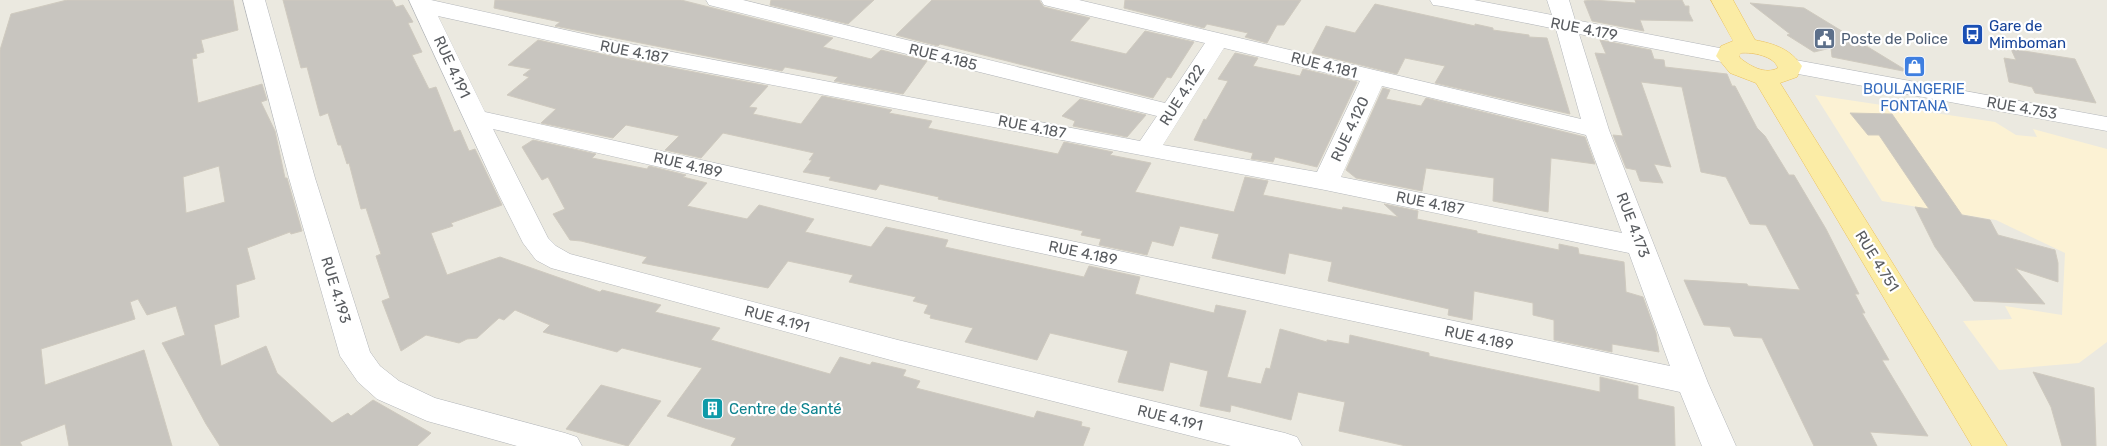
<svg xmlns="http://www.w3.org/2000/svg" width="2107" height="446" viewBox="0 0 2107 446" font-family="Rubik,sans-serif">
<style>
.commercial{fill:#fcf2d4}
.building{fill:#c8c5bf;stroke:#cfcabf;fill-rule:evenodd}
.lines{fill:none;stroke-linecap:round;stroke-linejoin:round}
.minor-casing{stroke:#b3b6ba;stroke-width:1}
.major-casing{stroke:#ebc05a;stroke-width:1}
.minor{fill:#fff;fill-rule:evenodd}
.major{fill:#fbeca5;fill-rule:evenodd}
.labels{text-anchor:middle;stroke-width:4.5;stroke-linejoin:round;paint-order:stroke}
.transit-label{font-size:15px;fill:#164399;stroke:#fff;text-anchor:start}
.street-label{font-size:15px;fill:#595c60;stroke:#fff}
.service-label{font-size:15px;fill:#4e5e75;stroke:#fff;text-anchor:start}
.shop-label{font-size:15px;fill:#366cbe;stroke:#fff}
.culture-label{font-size:15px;fill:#0d838f;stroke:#fff;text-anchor:start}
</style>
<rect width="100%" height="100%" fill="#ebe9e0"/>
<!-- commercial -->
<path class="commercial" d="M1815,95L1995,122L2016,135L2037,137L2033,129L2107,149V342L2079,363L1999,370L1963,321L2012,319L2005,306L2062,315L2065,253L1996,220L1882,201Z"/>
<!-- building -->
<path class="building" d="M67,0H233L238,30L201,40L204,52L196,54L197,58L192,59L198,103L262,84L267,100L261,102L275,131L285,178H287L302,231L291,234L290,232L247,248L255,279L236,285L239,317L214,325L221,366L266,346L277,373L332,423L348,413L351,416L373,400L431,433L417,446H220L206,424L162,343L185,335L176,306L147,315L138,299L130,302L135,319L41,349L45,385L144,350L172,446H69L65,424L20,442L22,446H0V50L11,14ZM219,166L225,202L186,213L183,177Z
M283,0H392L396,7L403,5L413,22L408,23L422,52L412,55L429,89L436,87L454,132L460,130L469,151L475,149L502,205L451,223L453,226L431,233L447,275L500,257L600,292L602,290L661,305L655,312L720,328L711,340L830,374L840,357L870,365L872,362L906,370L903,376L920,381L916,388L1034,418L1037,411L1082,422L1081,426L1090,428L1083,446H731L736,438L667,416L702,368L622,348L617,352L543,332L550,325L515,310L504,320L499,318L477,338L467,339L459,343L426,335L401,351L382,301L390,298L376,256L381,254L366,208L361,209L349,163L347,164L341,145H338L328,113L320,116L307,67L301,68Z
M495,0H681L833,38L823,47L871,59L881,50L927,61L903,94L834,81L838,77L785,67L782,71L555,26L560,22L494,8Z
M771,0H874L848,24L770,5Z
M932,0H1039L1044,7L1090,18L1070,41L1126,54L1145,31L1194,42L1171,78L1167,77L1153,98L940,44L938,46L896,35Z
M1125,0H1301L1284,25H1277L1267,43L1245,37L1248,33L1207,24L1204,28L1124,8Z
M1592,0L1636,3L1635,0H1682L1685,6H1689V13L1693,21L1640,20L1644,31L1592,21L1584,1Z
M1750,3L1804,8L1904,69L1903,71L1832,57L1831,48L1814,52L1787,35L1790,34Z
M1375,4L1475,26V24L1493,28V30L1529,35V37L1547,38L1570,114L1435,83L1445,66L1405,58L1397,74L1312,53L1326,26L1355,33Z
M538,40L615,57L768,86L749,107L757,108L753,114L801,124L822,96L892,110L889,113L932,121L928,128L1058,154L1064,142L1113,152L1110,155L1151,163L1135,192L1234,212L1245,177L1268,181L1263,195L1342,210L1343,207L1398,217L1384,204L1418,211L1417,219L1477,231V233L1559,250V244L1578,248L1579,254L1624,262L1626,292L1643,297L1656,333L1659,352L1612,344V352L1554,340V320L1533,315V303L1474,291L1472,320L1448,315L1449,309L1328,281L1332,262L1289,253L1285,274L1212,258L1219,234L1180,226L1173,246L1152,241L1147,255L1099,245L1101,239L1081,235L1083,231L938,199L939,197L880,184L876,190L829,180L831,177L803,172L812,160H809L814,153L723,133L701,158L665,150L679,136L626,125L613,138L541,123L556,109L507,95L529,77L523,75L531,69L508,65Z
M1600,40L1651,50L1654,59L1664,60L1665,67L1727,74L1732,86H1735L1757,128L1765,136L1789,175H1794L1826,229L1859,294H1855L1865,313H1862L1889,360H1882L1928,436L1870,432L1877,446H1814L1762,338L1734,336L1730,327L1704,325L1684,280L1747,284L1748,286L1800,290L1766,225L1750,224L1726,177L1701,172L1682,87L1641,82L1671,167L1654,164L1663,183L1640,181L1636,170L1626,168L1613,135L1623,136L1595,53L1606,54Z
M2011,49L2075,59L2096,103L2035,93L2032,87L2009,82L2004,58L2016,60Z
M1235,53L1258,58L1253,66L1300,76L1303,69L1357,82L1317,167L1275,157L1273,162L1251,159L1253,153L1194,140L1204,119L1206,120L1228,81L1218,79Z
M1383,88L1390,90L1386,99L1421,106L1426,98L1585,137L1595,164L1551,158L1548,212L1493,201L1494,178L1426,168L1422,191L1356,178L1346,170Z
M1080,99L1146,115L1127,137L1073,126L1075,121L1062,116Z
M1850,113L1892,114L1962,215L1990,220L1998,235L2055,250L2058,263V282L2015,268L2045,304L1974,301L1935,247L1915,207L1929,209L1879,135H1868Z
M533,140L596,154L592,158L647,169L649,166L686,175L683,177L707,183L687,206L747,219L759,205L814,219L805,232L871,247L886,227L948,240L945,247L1084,277L1089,266L1140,277L1135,294L1214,313L1216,305L1246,311L1227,377L1261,384L1266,368L1270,369L1280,329L1327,342V340L1349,344L1350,335L1429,353V356L1600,392V377L1638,386V399L1674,407L1675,446H1406L1339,431L1345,402L1298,392L1291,420L1231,405L1230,412L1200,406L1208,371L1170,362L1163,391L1118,382L1128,351L1050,333L1037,360L965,342L973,328L930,318L931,315L924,313L928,305L913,301L916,297L849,282L853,275L788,261L768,288L642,263L647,257L581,241L570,240L553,214L565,209L548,177L542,180L522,147Z
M2033,372L2094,388L2096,446H2062L2051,407Z
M601,385L661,401L628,446L566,429Z"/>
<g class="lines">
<defs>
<path id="minor" d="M243,0H265L315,178L370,352L380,366L399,381L435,398L565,433L577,437L582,446H517L427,421L377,399L358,382L340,356L289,178Z
M409,0H431L615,41L1140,141L1157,116L709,5L706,0H743L1165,103L1205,43L1044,5L1041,0H1079L1581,119L1556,29L1441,6L1433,5L1430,0H1474L1552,15L1547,0H1569L1575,20L1735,51L1738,56L1735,61L1727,63L1579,34L1609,130L1708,383L1736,446H1702L1680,392L985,241L493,129L548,238L556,246L570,254L898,340L1285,433L1297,437L1302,446H1231L898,362L551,268L536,260L523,243L499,195ZM438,16L615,55L1325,190L1629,253L1670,366L985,223L485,112ZM1224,48L1360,81L1317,172L1163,145ZM1382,86L1586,135L1622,233L1341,177Z
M1790,59L2107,117V131L1782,71L1778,66L1782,61Z"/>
<path id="major" d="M1711,0H1733L1755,40C1775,44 1790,49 1802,66L1797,77L1780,83L2007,446H1972L1756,83L1730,73L1716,56L1721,46L1733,41ZM1741,53C1753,52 1774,56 1778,68C1765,75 1750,66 1740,58L1739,56Z"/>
</defs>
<!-- minor casing -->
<use href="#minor" class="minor-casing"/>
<!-- major casing -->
<use href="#major" class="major-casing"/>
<!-- minor -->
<use href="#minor" class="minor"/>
<!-- major -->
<use href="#major" class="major"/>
</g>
<!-- icons -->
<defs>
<symbol id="bus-square" viewBox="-11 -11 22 22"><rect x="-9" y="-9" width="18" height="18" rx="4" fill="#1a4fb4" stroke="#fff"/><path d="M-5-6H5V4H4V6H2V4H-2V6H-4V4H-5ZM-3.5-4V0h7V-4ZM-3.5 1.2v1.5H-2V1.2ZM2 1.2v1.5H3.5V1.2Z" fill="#fff"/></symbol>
<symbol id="civic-square" viewBox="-11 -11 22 22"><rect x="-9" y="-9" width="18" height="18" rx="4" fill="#5c6f8a" stroke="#fff"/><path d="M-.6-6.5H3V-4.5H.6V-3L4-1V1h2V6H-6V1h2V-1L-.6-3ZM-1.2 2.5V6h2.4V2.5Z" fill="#fff"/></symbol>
<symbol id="shop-square" viewBox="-11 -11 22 22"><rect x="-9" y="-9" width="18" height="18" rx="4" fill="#3f7fe0" stroke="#fff"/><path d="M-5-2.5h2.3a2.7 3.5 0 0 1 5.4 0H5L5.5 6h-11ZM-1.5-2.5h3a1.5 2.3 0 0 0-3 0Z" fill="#fff"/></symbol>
<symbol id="building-square" viewBox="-11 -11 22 22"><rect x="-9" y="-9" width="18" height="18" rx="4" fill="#0f9aa8" stroke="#fff"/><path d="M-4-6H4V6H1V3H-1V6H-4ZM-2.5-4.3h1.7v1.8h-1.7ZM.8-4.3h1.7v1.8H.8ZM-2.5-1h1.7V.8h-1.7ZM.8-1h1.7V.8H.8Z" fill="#fff"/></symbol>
</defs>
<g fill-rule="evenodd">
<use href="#bus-square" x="1960" y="22" width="25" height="25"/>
<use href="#civic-square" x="1812" y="26" width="25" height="25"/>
<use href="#shop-square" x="1902" y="54" width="25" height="25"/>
<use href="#building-square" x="700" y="396" width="25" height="25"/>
</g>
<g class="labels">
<!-- transit labels -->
<g class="transit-label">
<text x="1989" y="31">Gare de<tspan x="1989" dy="17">Mimboman</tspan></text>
</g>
<!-- street labels -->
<g class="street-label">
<text transform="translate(1584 29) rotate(11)" y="5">RUE 4.179</text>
<text transform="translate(634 52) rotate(11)" y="5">RUE 4.187</text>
<text transform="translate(943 57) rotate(14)" y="5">RUE 4.185</text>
<text transform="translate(1324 65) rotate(14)" y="5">RUE 4.181</text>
<text transform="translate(452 67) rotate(65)" y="5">RUE 4.191</text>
<text transform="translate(1182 95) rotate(-57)" y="5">RUE 4.122</text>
<text transform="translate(2022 108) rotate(10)" y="5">RUE 4.753</text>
<text transform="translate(1032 127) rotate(11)" y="5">RUE 4.187</text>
<text transform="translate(1350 129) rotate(-65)" y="5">RUE 4.120</text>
<text transform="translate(688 165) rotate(13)" y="5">RUE 4.189</text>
<text transform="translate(1430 203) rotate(11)" y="5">RUE 4.187</text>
<text transform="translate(1633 225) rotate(69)" y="5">RUE 4.173</text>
<text transform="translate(1083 253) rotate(12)" y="5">RUE 4.189</text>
<text transform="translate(1877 261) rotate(58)" y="5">RUE 4.751</text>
<text transform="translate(336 290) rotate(73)" y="5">RUE 4.193</text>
<text transform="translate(777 319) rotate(15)" y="5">RUE 4.191</text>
<text transform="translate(1479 338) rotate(12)" y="5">RUE 4.189</text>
<text transform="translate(1170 418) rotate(14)" y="5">RUE 4.191</text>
</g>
<!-- service labels -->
<g class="service-label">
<text x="1841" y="44">Poste de Police</text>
</g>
<!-- shop labels -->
<g class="shop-label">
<text x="1914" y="94">BOULANGERIE<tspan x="1914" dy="17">FONTANA</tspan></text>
</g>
<!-- culture labels -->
<g class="culture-label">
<text x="729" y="414">Centre de Santé</text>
</g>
</g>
</svg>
